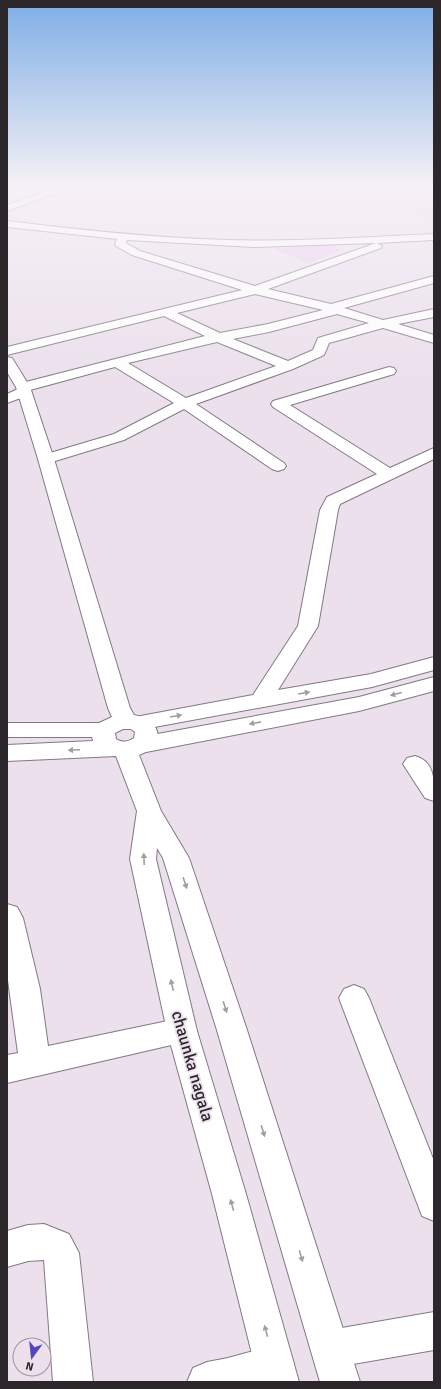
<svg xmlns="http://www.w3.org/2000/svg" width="441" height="1389" viewBox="0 0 441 1389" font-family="Signika,sans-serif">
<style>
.built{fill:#e1d2e3}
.green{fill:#eac8ef}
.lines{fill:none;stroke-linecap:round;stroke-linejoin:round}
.minor-casing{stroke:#827984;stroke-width:2}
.major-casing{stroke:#827984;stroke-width:2}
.minor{fill:#fff;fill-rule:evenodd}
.major{fill:#fff;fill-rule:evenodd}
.oneway{fill:#a09ea0}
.labels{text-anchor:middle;stroke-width:3.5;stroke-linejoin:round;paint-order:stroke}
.near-street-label{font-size:17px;fill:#2b272b;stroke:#ebe0ec}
</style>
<rect width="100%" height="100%" fill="#ebe0ec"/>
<!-- built -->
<path class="built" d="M434,206V220L409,211Z"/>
<!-- green -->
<path class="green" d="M333,245L340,250L309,263L272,248Z"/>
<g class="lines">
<defs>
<path id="minor" d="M56,188H69L7,211V205Z
M7,221C81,230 154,238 228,240C296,242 365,237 434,234V240L377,243L382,246L381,248L268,289L331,304L434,276V283L344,308L383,320L434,309V317L398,324L434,335V343L383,328L329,343L324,355L293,369L196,404L284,463L286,466L284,469L278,471L272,469L184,409L124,440L52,462L46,464L40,462L38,459L40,456L114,434L174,403L115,367L30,390L31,392L29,395L7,403V394L18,389L16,387L18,384L205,336L164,316L7,355V347L242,290L132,255L116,246L115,244L117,239L7,227ZM127,240L254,247L376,243L255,286L140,251L126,243ZM255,294L323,310L268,324L220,333L177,313ZM337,314L369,323L318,338L313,350L288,361L233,339L269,332ZM217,342L276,366L186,398L128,363Z
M389,367L394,368L396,371L394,374L290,405L390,468L434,448V459L340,504L338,510L318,626L278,690L371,674L434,657V670L372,687L138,730L130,728L127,723L130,718L253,695L298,626L320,510L327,497L377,474L273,407L271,404L273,401Z
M434,677V691L359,711L141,753L133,750L129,745L133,740L141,737L359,697Z
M415,756C436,762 434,782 434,801L425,798L403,764L407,758Z
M7,904L17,907L23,918L40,989L48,1046L182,1018L193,1022L197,1031L193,1040L7,1083V1055L18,1053L7,973Z
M354,985L364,989L369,998L434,1161V1221L422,1216L339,998L344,989Z
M44,1224L69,1234L79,1253L93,1382H53L44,1260L28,1261L7,1267V1231L28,1225Z
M434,1312V1350L330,1368L316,1363L311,1349L316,1335L330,1330Z
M275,1345L289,1350L294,1364L289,1378L278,1382H187L193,1368L207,1362L228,1358Z"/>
<path id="major" d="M7,357L12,358L30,387L54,459L130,708L134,715C162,720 167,745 139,755L161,811L189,858L246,1027L360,1382H320L216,1027L163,858L157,848L156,859L197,1031L246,1194L299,1382H259L212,1194L167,1031L130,859L137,811L116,756L7,761V745L93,741L92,737H7V723H99L112,717L108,708L38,459L16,387L7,372ZM123,729H131L135,732L134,738C128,742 123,743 116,739L115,733Z"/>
</defs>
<!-- minor casing -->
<use href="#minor" class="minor-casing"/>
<!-- major casing -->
<use href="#major" class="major-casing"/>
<!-- minor -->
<use href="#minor" class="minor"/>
<!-- major -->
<use href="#major" class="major"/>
</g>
<!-- one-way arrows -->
<defs><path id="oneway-solid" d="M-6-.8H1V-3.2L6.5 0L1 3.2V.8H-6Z"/></defs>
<g class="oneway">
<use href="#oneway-solid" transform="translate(304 693) rotate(-10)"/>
<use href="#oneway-solid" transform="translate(396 694) rotate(165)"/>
<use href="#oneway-solid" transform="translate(176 716) rotate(-10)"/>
<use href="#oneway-solid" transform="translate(255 723) rotate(169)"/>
<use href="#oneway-solid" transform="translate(74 750) rotate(177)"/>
<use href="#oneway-solid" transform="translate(144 859) rotate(-92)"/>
<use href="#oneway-solid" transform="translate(185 883) rotate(72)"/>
<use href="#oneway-solid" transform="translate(172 985) rotate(-103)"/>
<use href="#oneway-solid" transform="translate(225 1007) rotate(72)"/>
<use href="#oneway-solid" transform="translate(263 1131) rotate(73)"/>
<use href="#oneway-solid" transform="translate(232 1205) rotate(-105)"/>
<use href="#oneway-solid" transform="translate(301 1256) rotate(73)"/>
<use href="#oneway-solid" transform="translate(266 1331) rotate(-105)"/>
</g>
<!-- sky -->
<linearGradient id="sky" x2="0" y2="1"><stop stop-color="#7eaee6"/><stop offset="0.49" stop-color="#f6f1f6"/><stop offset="1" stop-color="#f6f1f6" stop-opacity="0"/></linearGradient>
<rect width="441" height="382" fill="url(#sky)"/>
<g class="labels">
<!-- near-street labels -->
<g class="near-street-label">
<text transform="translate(193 1066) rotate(74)" y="6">chaunka nagala</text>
</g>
</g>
<!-- border -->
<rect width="441" height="1389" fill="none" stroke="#2b272b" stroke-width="16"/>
<!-- north arrow -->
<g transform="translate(32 1357) rotate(195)"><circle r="19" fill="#ebe0ec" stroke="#9e969f"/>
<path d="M0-3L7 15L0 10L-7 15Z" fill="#5247be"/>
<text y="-6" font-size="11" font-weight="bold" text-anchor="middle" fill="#2b272b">N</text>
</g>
</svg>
